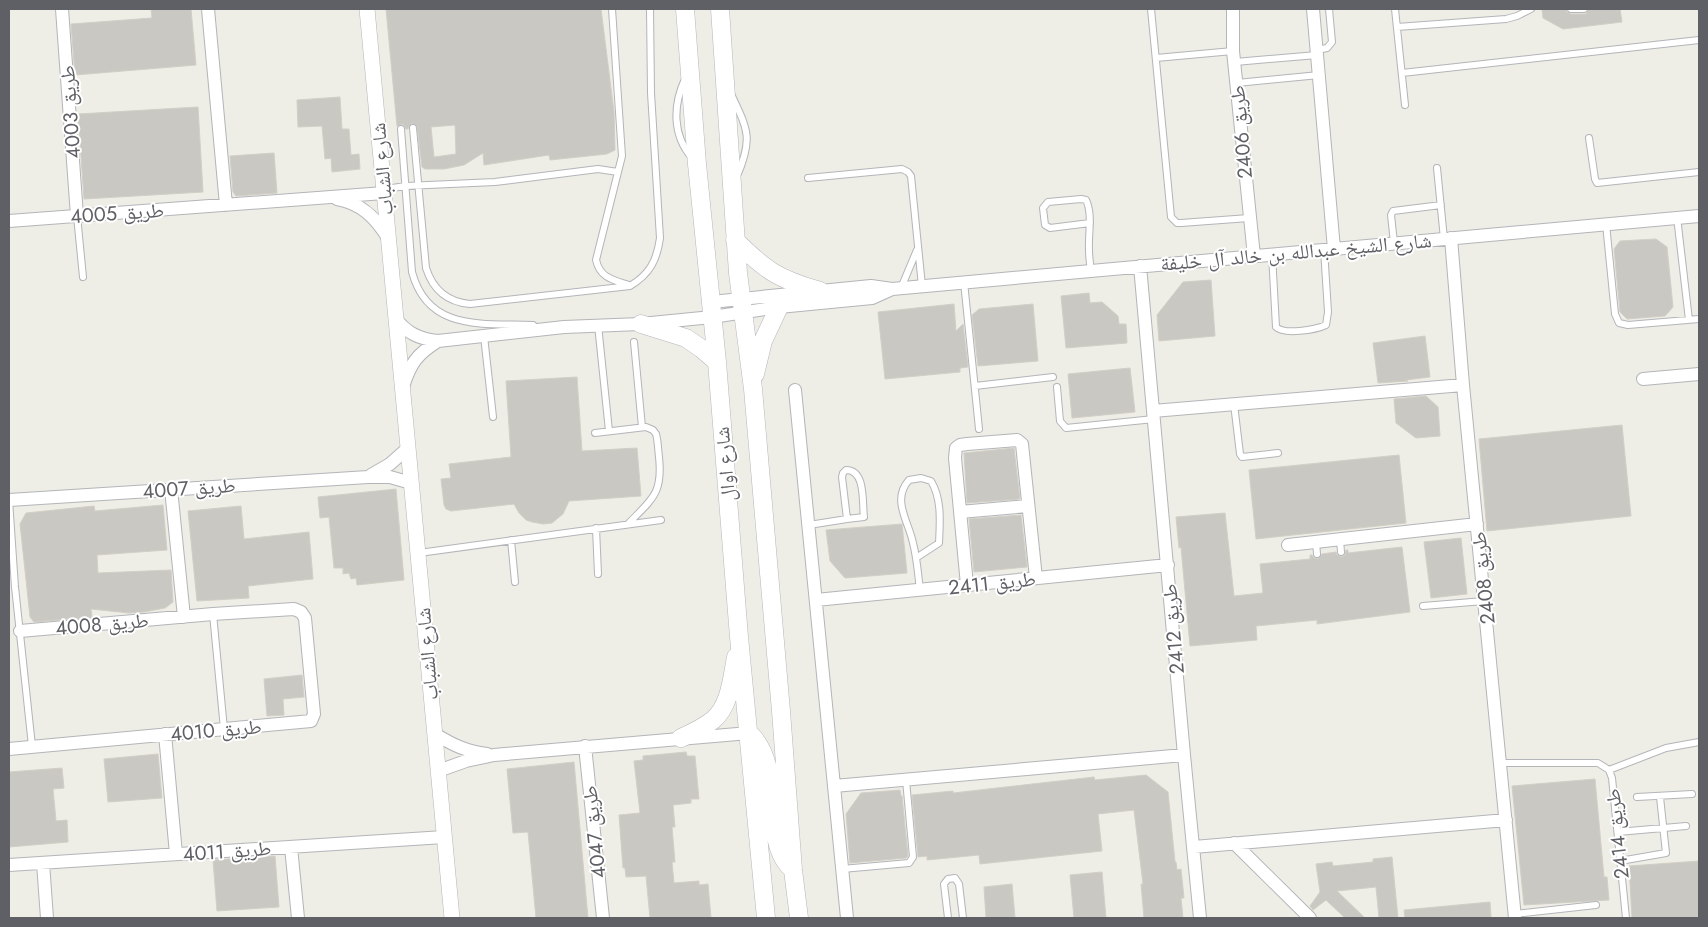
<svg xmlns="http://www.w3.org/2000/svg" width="1708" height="927" viewBox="0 0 1708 927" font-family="Jost,'Noto Naskh Arabic',sans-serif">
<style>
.building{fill:#cac8c3;stroke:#d2cfc5;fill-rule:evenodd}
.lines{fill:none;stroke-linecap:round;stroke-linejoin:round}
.service-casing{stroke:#b3b5b9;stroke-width:8}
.minor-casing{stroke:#b3b5b9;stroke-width:14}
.tertiary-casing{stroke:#b3b5b9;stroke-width:16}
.secondary-casing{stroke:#b5b7bc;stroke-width:19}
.service{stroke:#fff;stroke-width:6}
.minor{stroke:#fff;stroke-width:12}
.tertiary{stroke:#fff;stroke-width:15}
.secondary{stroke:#fff;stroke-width:18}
.labels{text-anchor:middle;stroke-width:4;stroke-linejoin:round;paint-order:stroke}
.street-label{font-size:20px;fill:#5e6065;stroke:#fff}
</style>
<rect width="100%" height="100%" fill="#eeede6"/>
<!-- building -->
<path class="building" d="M151,9H191L196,65L75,75L71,24L152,18Z
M386,9H601L614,112L615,150L607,154L550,160L549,155L484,165L483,153L464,165L444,169H425L422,167L417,126L412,123L409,126L408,129H406L403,124L397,126ZM455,125L456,154L434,157L431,127Z
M1542,9H1566L1567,12L1571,14H1586L1589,9H1620L1622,22L1563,29L1543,18Z
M340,97L342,129H349L351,155L359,154L360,169L332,172L331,158L325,159L322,126L298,127L297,100Z
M198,107L203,192L84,199L78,114Z
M274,153L277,193L236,196L233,192L230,156Z
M1656,239L1667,247L1673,307L1665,316L1627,319L1620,312L1614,249L1620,241Z
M1211,280L1215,336L1159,341L1157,315L1183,282Z
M1089,293L1090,303L1102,302L1118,316L1119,324H1126L1127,343L1066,348L1061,296Z
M954,304L956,331L963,324L968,367L960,368V372L885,379L878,312Z
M1033,304L1038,361L978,366L972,315L979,309Z
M1425,336L1430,377L1406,380L1408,381L1378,383L1373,343Z
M1130,368L1135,412L1072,418L1068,374Z
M577,377L582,451L637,448L641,496L569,501L563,514L558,518L552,523L543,524L532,522L526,520L519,513L514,504L451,511L446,509L444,505L441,479L451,478L449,464L511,457L506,381Z
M1426,396L1438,407L1440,436L1416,438L1396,423L1394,399Z
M1622,425L1631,516L1487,531L1479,439Z
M1014,448L1020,499L967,503L964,453Z
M1399,455L1406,523L1256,539L1249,470Z
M396,489L404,580L357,585L356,578L351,579L349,573L343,574V568H334L329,517L320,518L318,497Z
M163,505L167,550L97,555L98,573L171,570L173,602L165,608L144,612L129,613L91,609L92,617L34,622L30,617L20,524L26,513L94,506L95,511Z
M241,506L244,539L309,532L313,579L248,586L249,598L197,601L188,511Z
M1225,513L1234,596L1263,593L1260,564L1310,559V555H1312L1314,558L1318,559L1322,554L1336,552L1337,555L1342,557L1345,555L1346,550H1348V553L1402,547L1410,612L1317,624V620L1256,626L1257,640L1190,646L1181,547L1179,548L1176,517Z
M1021,515L1027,567L974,572L969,519Z
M902,524L907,573L845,578L830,561L826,530Z
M1461,538L1467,594L1431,598L1424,542Z
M302,675L304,697L283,699L284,715L267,716L264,679Z
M686,752L687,756H695L699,799H691V803L673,805L675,827H672L675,862H672L674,883L699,881V885L708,884L711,918H650L646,876L626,877L625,868H623L619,815L640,813L634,761L643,760V756Z
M158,754L162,798L108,802L104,759Z
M574,762L588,918H536L528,832L513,833L507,769Z
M62,768L64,788L53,789L56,821L67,820L68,842L9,847V772Z
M1146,775L1168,792L1175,862H1176L1177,870L1181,869L1184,898H1181L1183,918H1144L1141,884H1143L1134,810L1098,814L1102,851L980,864L979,855L927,860V856L918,857L912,795L953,791V793L1094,777L1095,780Z
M1595,779L1604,877H1607L1609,900L1524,905L1512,786Z
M900,790L901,796H902L908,856L906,858L850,863L846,814L861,793Z
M275,856L279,907L217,911L213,860Z
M1392,857L1398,918H1379L1376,887L1337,891L1365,918H1345L1326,900L1313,910L1310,906L1320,892L1316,864L1332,862L1333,866L1373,862V859Z
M1699,861V918H1632L1629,866Z
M1102,872L1106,918H1074L1070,875Z
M1012,884L1015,918H986L984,887Z
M1490,902L1491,918H1405L1404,910Z"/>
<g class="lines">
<defs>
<path id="service" d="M612,9L622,156L618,172
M1151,9L1171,217L1177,223H1181L1249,218
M1395,9L1405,105
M1571,9H1584
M1397,27L1506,19L1517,16L1531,9
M1317,50L1327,48L1332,42L1329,9
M1156,58L1233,51
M1235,62L1317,55
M1402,73L1699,40
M685,79C673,105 672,135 692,158
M1237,83L1319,75
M732,96C748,130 753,139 737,176
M413,128L426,268C433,290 447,302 470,304L630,286C650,274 657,260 660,238L651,93L650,9
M401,129L412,272C428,332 483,323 533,325
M1589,138L1595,179L1597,183L1699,172
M1437,168L1444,239
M808,178L902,169L908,172L911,176L922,286
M385,189L406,186L495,182L598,169L618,172L596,260C600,278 613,280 629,285
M77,216L83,277
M1677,217L1689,320
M1090,223L1050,228L1045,225L1043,208L1048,202L1081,199L1086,200C1093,214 1088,235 1089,250C1089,257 1090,264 1091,271
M1606,224L1615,314L1619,323L1628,325L1699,319
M1394,243L1391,215L1393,211L1441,205
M1272,254L1276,327C1284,335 1315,330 1326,325L1328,312L1324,249
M964,282L979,429
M901,288L917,250
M598,325L609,431
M484,336L493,417
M634,342L642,427
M975,386L1053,377
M1057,387L1060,421L1066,428L1154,419
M1234,404L1240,454L1242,457L1278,453
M595,433L646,427L653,430L656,434C658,441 658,449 659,457C663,494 652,499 628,524
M9,500L15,587L32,746
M809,525L847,519L842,477L843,473L846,470C866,470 862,502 864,517L847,519
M596,528L598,574
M511,540L515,582
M1340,540L1341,552
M1316,542L1317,554
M419,553L661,520
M916,558L939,543C940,522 942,499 931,481L921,478L909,480C891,500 909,522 913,543C917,558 918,574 920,590
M1423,606L1484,601
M213,614L224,729
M1501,763H1598L1609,770L1612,778L1626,918
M1609,770L1666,748L1699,742
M1637,797L1692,794
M1618,832L1686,826
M1620,861L1666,853L1660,797
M842,869L909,863L913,857L906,780
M1515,914L1596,905
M948,918L944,884L948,879L955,878L959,884L963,918"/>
<path id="minor" d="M62,9L77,216
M208,9L226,205
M1233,9V51L1254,256
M1313,9L1334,249
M337,199C361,203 376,218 388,238
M9,221L384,193
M1451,238L1463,385L1515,918
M1140,266L1184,755L1200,918
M711,302L871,286L892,289L1699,216
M396,319C407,333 419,339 438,341L564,327L641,324L712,317L779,307L872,298L892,289
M1643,379L1699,374
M403,387C410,364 417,354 438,341
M795,390L847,918
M1153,411L1463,385
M371,475L390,464L408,448
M171,489L184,617
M9,500L368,477H390L411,483
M960,512L1028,506
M1288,545L1477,524
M967,585L955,458L956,448L960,445L967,444L1017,440L1022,444L1036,578
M816,600L1168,565
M165,734L176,854
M435,734C453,745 465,751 487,754
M585,746L603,918
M9,749L311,721L314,714L305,618L301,612L294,609L213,614L20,631
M438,771L466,761L494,755L749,733
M834,786L1184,755
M1234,843L1310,918
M291,847L298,918
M1194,847L1506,820
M43,863L47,918
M9,865L444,837"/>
<path id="tertiary" d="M367,9L452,918"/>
<path id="secondary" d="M685,9L697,164L717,362L739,637L766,918
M720,9L738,273L753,389L781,711L793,870L799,918
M735,240C766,271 778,279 820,291
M641,324L686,338L702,349L717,362
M755,374L763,341L779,307
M751,735C784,769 762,837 789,866
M681,738C692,733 703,728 713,720C730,706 732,678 736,657"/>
</defs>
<!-- service casing -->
<use href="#service" class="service-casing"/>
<!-- minor casing -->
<use href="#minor" class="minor-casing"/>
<!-- tertiary casing -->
<use href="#tertiary" class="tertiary-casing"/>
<!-- secondary casing -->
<use href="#secondary" class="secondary-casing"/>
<!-- service -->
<use href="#service" class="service"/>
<!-- minor -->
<use href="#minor" class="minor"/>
<!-- tertiary -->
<use href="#tertiary" class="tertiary"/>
<!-- secondary -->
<use href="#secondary" class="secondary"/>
</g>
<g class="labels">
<!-- street labels -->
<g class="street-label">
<text transform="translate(70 112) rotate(-94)" y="7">طريق 4003</text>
<text transform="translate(1241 132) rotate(-95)" y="7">طريق 2406</text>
<text transform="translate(382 169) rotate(-95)" y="7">شارع الشباب</text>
<text transform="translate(117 213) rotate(-4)" y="7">طريق 4005</text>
<text transform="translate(1296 252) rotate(-5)" y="7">شارع الشيخ عبدالله بن خالد آل خليفة</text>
<text transform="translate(725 464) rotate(-95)" y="7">شارع اوال</text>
<text transform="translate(189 488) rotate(-4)" y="7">طريق 4007</text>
<text transform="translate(1483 578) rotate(-96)" y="7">طريق 2408</text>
<text transform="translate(992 583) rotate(-6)" y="7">طريق 2411</text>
<text transform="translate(102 624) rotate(-5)" y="7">طريق 4008</text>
<text transform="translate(1173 629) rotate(-95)" y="7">طريق 2412</text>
<text transform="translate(427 654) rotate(-95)" y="7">شارع الشباب</text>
<text transform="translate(216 730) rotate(-5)" y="7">طريق 4010</text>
<text transform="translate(594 832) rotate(-96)" y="7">طريق 4047</text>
<text transform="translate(1617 834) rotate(-96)" y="7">طريق 2414</text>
<text transform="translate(227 851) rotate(-4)" y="7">طريق 4011</text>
</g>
</g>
<!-- border -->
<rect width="1708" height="927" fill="none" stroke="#5e6065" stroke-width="20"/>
</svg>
